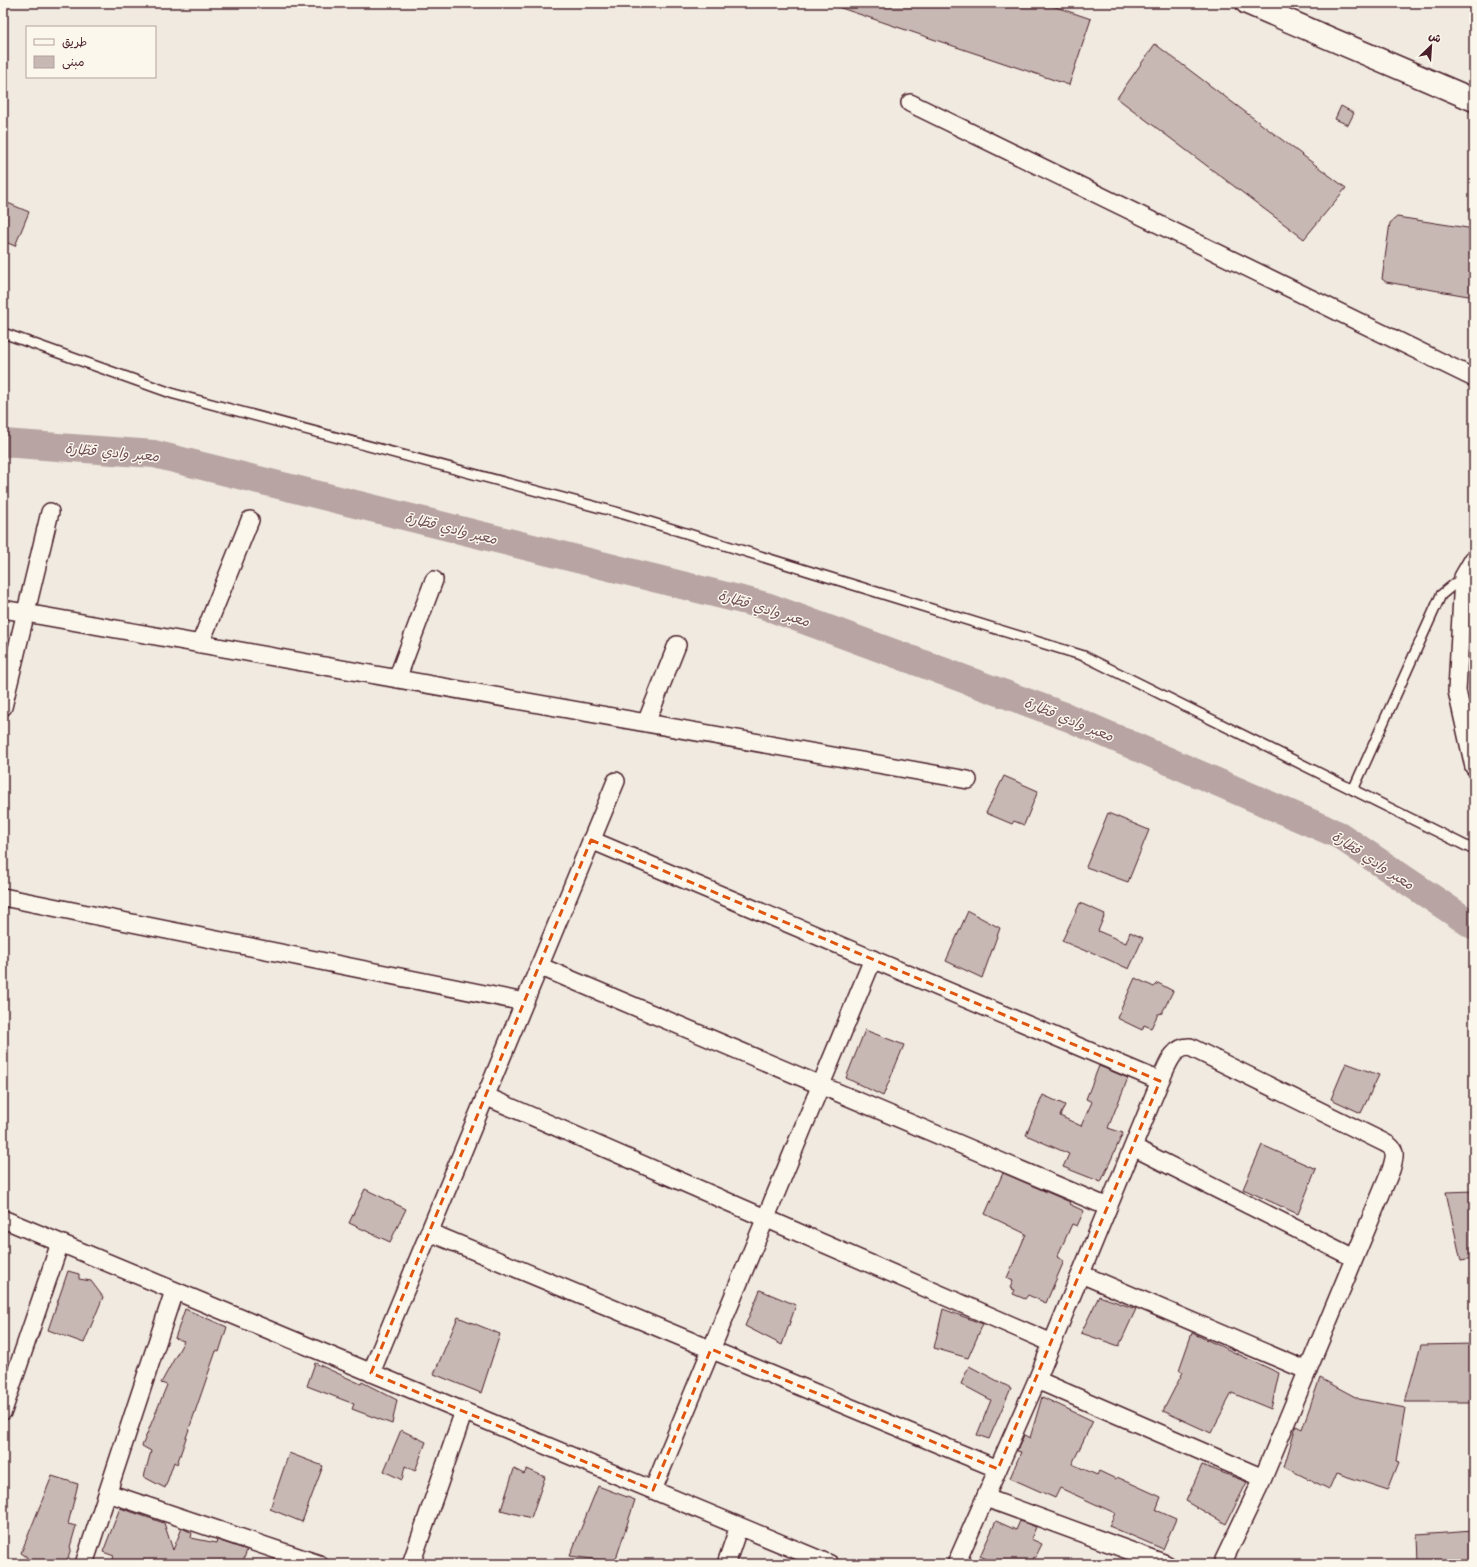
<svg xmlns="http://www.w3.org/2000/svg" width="1477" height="1567" viewBox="0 0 1477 1567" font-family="'Architects Daughter','Playpen Sans Arabic',sans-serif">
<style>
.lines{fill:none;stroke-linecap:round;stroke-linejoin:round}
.river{stroke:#b8a4a2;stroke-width:28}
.building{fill:#c8b8b3;stroke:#4a1f2b}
.service-casing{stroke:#4a1f2b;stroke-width:12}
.minor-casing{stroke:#4a1f2b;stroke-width:20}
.tertiary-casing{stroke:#4a1f2b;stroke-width:25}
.service{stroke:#fbf7ec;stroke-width:9}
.minor{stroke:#fbf7ec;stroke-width:17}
.tertiary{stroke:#fbf7ec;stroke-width:22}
.marked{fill:none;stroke:#e0560e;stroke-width:3;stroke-dasharray:8 5;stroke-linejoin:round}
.labels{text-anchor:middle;stroke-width:3;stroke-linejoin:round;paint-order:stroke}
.water-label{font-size:14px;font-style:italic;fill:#704e55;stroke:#fbf7ec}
</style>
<rect width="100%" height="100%" fill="#f0eae0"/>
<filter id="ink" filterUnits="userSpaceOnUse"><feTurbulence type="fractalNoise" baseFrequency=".025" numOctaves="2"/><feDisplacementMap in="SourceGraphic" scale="8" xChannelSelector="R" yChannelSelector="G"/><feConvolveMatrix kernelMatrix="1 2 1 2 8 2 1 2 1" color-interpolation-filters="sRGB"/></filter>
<g filter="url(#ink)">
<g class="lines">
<!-- river -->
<path class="river" d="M3,443L154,454L766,606L1067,717L1339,835L1474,926"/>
</g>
<!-- building -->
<path class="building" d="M833,3H1044L1091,19L1069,85L832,5Z
M1155,44L1346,188L1304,239L1117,98Z
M1341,106L1354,113L1348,125L1335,119Z
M3,201L29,212L15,246L3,241Z
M1397,217L1474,229V297L1386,282L1382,279L1390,223Z
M1004,776L1038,791L1024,825L1014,821L1012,824L986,813Z
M1108,813L1149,830L1128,882L1086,867Z
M1080,903L1105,914L1098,931L1126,943L1130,932L1143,938L1129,969L1089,951L1088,952L1062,941Z
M968,911L1000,928L982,978L946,961Z
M1135,978L1154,987L1158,983L1173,991L1162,1013L1158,1014L1151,1028L1144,1025L1142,1030L1117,1018Z
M865,1030L904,1045L883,1096L846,1078Z
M1346,1063L1379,1075L1361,1113L1331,1099Z
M1099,1066L1128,1078L1108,1128L1123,1133L1101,1182L1063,1167L1069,1154L1026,1135L1043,1095L1065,1105L1060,1116L1081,1126L1092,1102L1086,1099Z
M1262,1145L1316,1169L1298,1214L1243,1189Z
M1003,1173L1070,1202L1069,1204L1084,1211L1077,1226L1072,1224L1057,1257L1064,1261L1046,1303L1028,1295L1025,1299L1013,1294L1015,1290L1010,1288L1013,1281L1007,1278L1026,1234L985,1214Z
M365,1189L406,1209L390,1242L349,1223Z
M1474,1191V1259L1461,1261L1446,1192Z
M68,1271L79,1274V1279L91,1281L103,1297L84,1343L48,1330Z
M760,1290L796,1305L782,1345L745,1326Z
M1099,1296L1136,1309L1119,1346L1081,1333Z
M185,1309L227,1327L219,1352L216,1351L177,1464L174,1462L165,1488L144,1477L151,1451L142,1446L167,1385L161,1383L184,1341L175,1338Z
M943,1309L983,1324L968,1358L934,1348Z
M458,1317L500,1334L481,1393L434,1374Z
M1192,1333L1279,1373L1271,1409L1232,1393L1211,1433L1163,1411L1183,1372L1179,1370Z
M1474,1344V1402H1405L1421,1345Z
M315,1363L361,1384L362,1382L397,1400L392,1424L352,1409L354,1404L307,1386Z
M969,1366L1011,1388L989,1439L977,1435L991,1400L961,1384Z
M1320,1378L1359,1399L1405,1408L1396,1461L1399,1462L1388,1490L1336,1473L1329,1489L1284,1467L1296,1426L1302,1429Z
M1042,1397L1093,1421L1072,1464L1097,1475L1099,1471L1116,1479L1117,1477L1161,1497L1156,1510L1176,1519L1163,1549L1109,1526L1115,1513L1060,1488L1055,1498L1010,1478L1021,1452L1017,1451L1024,1435L1030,1438Z
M401,1430L426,1442L415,1471L405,1466L402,1480L384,1471Z
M289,1453L323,1466L302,1522L270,1509Z
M1202,1465L1247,1482L1226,1524L1186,1501Z
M514,1469L524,1474L527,1469L545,1477L531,1518L501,1510Z
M52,1476L78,1484L68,1524L76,1526L70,1547L71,1548L66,1564H24L27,1557L21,1553Z
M598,1486L635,1500L615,1562L570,1556Z
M120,1508L164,1523L173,1550L182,1528L192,1533L191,1538L216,1543L217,1540L247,1550L242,1564H111L114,1556L103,1552Z
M996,1521L1016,1530L1020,1521L1036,1527L1031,1539L1042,1544L1035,1558L1033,1557L1030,1564H998L980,1556Z
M1474,1531V1564H1418L1417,1535Z"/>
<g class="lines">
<defs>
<path id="service" d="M3,333L174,394L627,515L1084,656L1474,850
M1353,790L1441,595L1463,577"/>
<path id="minor" d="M910,103L1474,378
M1474,558L1463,577L1457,691L1474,767
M3,609L968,780
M200,644L250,520
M397,679L434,580
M3,707L50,512
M646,723L677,645
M591,840L1160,1081
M3,897L524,1002
M539,966L1108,1207
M485,1096L1052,1343
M1133,1147L1354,1258
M3,1219L830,1564
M429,1232L998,1469
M1081,1274L1308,1371
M371,1373L616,781
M1037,1380L1263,1478
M3,1411L60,1243
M653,1490L873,959
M108,1493L319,1564
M986,1498L1166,1564
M84,1564L174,1291
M411,1564L464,1411
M726,1564L739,1526
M956,1564L1037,1380L1160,1081C1167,1067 1172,1046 1190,1047L1383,1142C1398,1149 1395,1156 1391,1170L1263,1478L1222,1564"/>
<path id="tertiary" d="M1247,3L1474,100"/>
</defs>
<!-- service casing -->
<use href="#service" class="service-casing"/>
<!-- minor casing -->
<use href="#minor" class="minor-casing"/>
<!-- tertiary casing -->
<use href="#tertiary" class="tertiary-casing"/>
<!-- service -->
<use href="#service" class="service"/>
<!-- minor -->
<use href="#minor" class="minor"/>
<!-- tertiary -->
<use href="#tertiary" class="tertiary"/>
</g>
</g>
<!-- marked area -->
<path class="marked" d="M591,840L1160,1081L998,1469L711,1349L653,1490L371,1373Z"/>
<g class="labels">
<!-- water labels -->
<g class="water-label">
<text transform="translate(112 452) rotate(5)" y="5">معبر وادي قطّارة</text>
<text transform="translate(451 528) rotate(14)" y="5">معبر وادي قطّارة</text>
<text transform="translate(764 608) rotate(17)" y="5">معبر وادي قطّارة</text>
<text transform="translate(1069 719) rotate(22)" y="5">معبر وادي قطّارة</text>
<text transform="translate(1373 860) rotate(33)" y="5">معبر وادي قطّارة</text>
</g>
</g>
<!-- margin -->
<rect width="1477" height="1567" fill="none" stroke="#fbf7ec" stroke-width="16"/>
<rect x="8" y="8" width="1461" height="1551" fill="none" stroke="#4a1f2b" stroke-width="1.5" filter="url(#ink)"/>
<!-- legend -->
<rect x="26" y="26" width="130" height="52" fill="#fbf7ec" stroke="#b4a19f"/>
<rect x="34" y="39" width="20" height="6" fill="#fbf7ec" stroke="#b4a19f"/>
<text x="62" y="46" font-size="12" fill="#4a1f2b">طريق</text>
<rect x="34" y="56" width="20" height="12" fill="#c8b8b3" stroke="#b4a19f"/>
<text x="62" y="66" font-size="12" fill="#4a1f2b">مبنى</text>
<!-- north arrow -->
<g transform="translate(1431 46) rotate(25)" stroke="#fbf7ec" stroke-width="3" paint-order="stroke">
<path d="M0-3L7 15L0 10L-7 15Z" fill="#4a1f2b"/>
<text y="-6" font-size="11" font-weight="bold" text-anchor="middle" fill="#4a1f2b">ش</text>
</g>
</svg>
